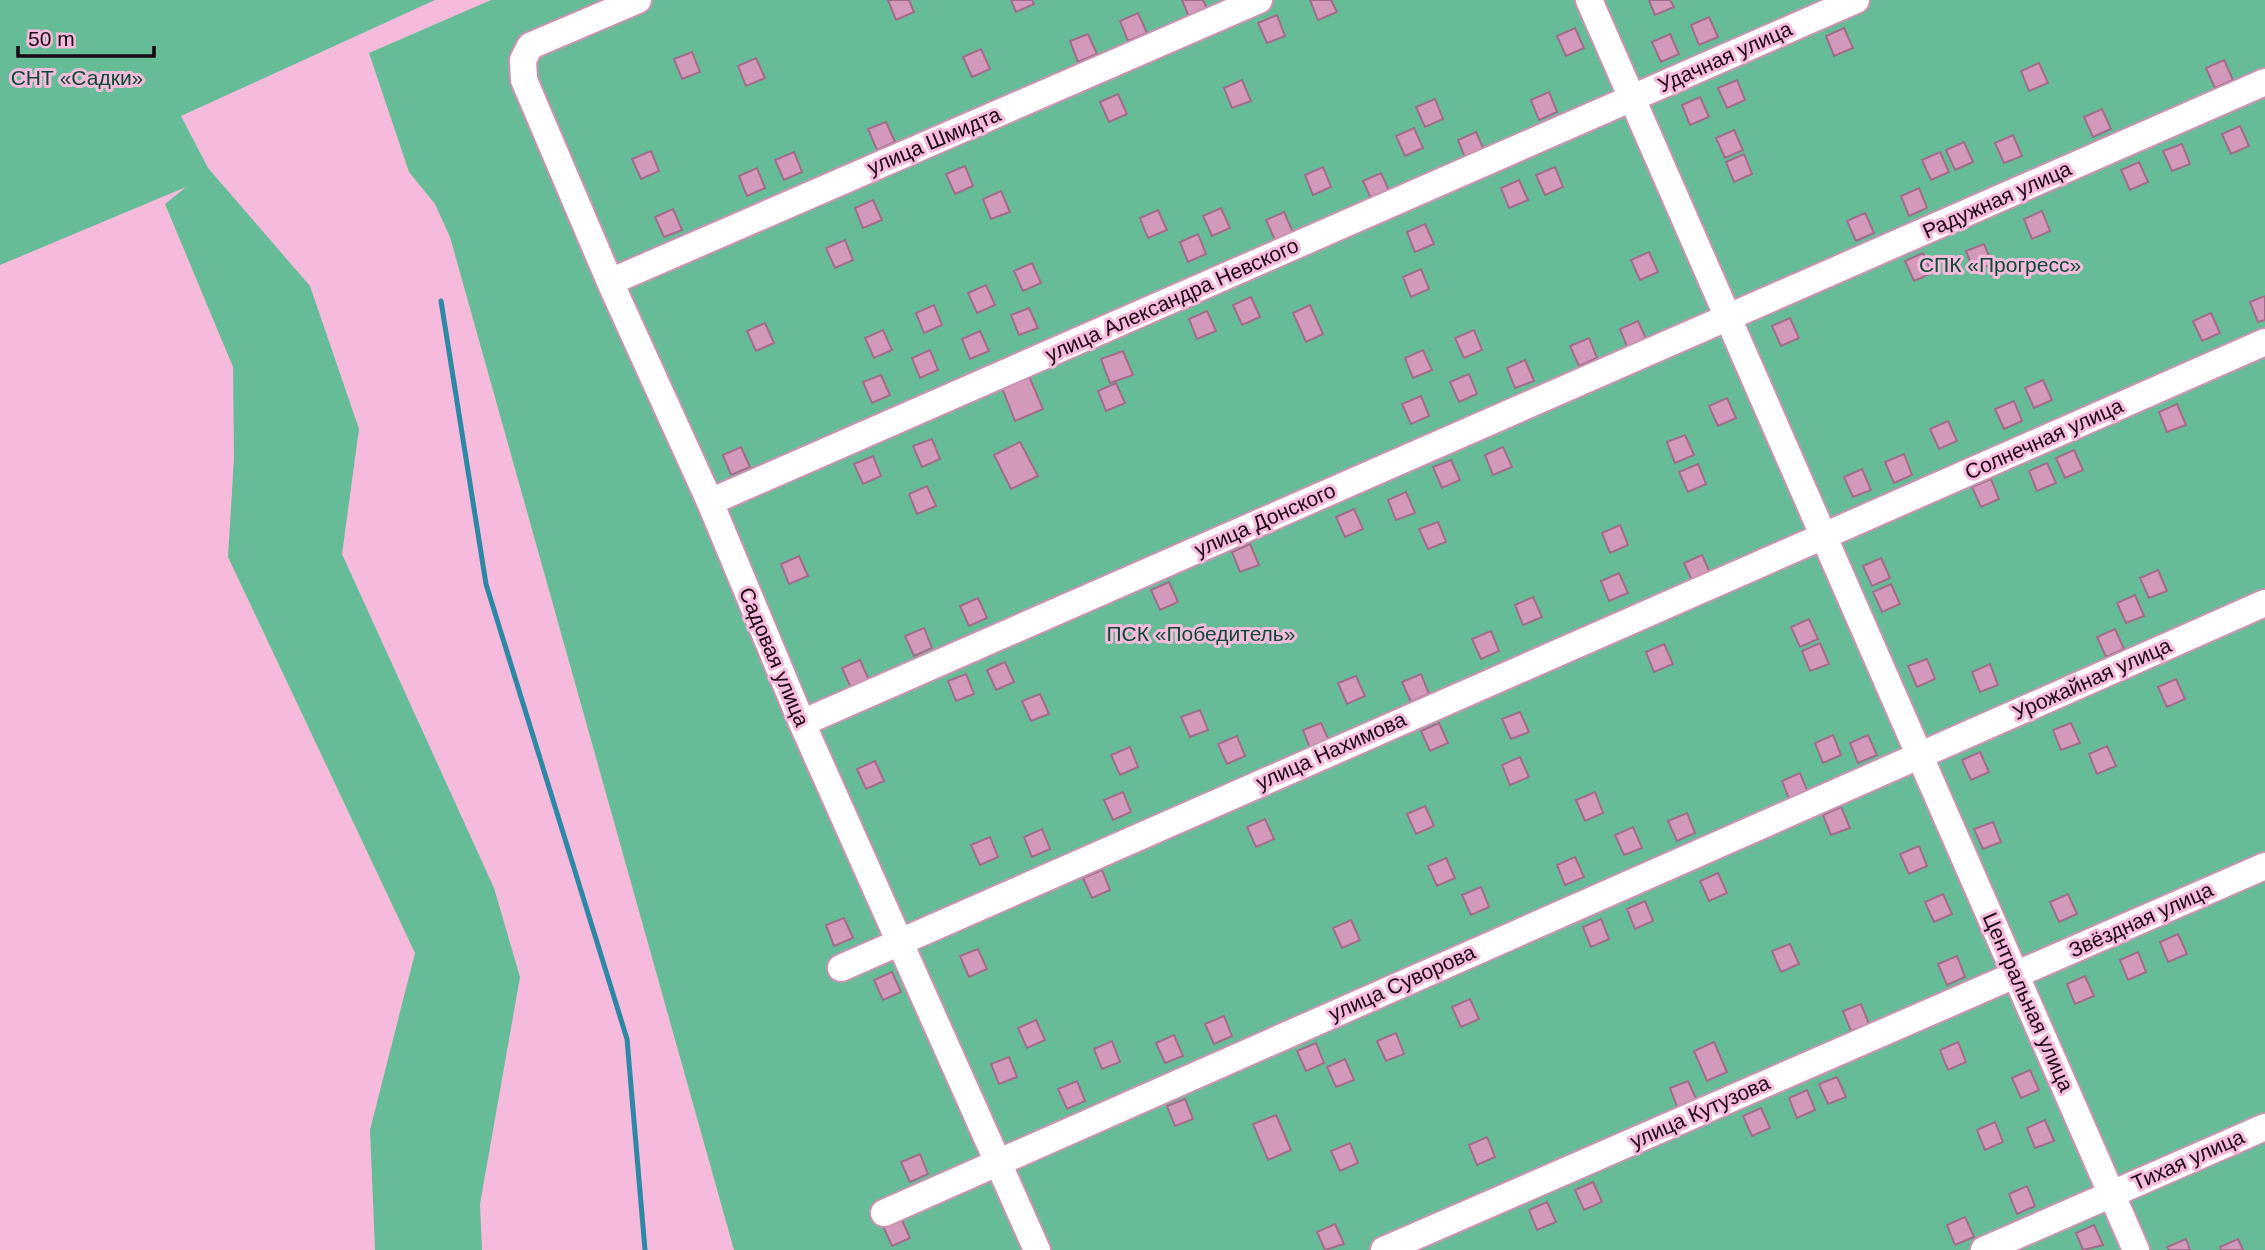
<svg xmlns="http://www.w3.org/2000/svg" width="2265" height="1250" viewBox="0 0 2265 1250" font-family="Helvetica,sans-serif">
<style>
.green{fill:#67bc98}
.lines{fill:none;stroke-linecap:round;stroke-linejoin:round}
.stream{stroke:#2d88a6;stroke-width:5}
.building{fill:#d399ba;stroke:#a26b8b;stroke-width:2}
.minor-casing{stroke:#cc92b3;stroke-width:30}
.minor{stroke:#fff;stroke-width:26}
.labels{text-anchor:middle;stroke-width:6;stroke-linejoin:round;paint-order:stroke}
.street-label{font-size:21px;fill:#190612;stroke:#f6badc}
.park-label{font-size:21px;fill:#074c35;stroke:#f6badc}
</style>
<rect width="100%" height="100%" fill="#f6badc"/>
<!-- green -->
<path class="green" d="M0,0H435L181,116L208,168L310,286L359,429L342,554L494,888L520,977L480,1204L482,1250H375L370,1130L415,953L228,557L234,458L233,367L165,204L186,187L0,265Z
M491,0H2265V1250H734L450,237L435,204L409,172L369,53Z"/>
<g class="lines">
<!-- stream -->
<path class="stream" d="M441,301L486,584L627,1039L645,1250"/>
</g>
<!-- building -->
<path class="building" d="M888,0H909L914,12L896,20Z
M1011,0H1032L1034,4L1016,12Z
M1182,0H1203L1207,9L1189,17Z
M1310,0H1331L1337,12L1318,20Z
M1649,0H1670L1674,7L1655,15Z
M1138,13L1147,33L1128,41L1120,21Z
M1277,15L1285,36L1267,43L1258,23Z
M1709,17L1718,37L1699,45L1691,25Z
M1575,28L1584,48L1566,56L1557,36Z
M1844,28L1853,48L1834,56L1826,36Z
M1088,34L1097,54L1078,62L1070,41Z
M1670,34L1679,54L1661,62L1652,42Z
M981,49L990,69L972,77L963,57Z
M692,52L700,72L682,79L674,59Z
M756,58L765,78L746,86L738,66Z
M2224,60L2233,80L2215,88L2206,68Z
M2039,63L2048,83L2029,91L2021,71Z
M1242,80L1251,101L1232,108L1224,88Z
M1737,80L1745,100L1727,108L1718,88Z
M1549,92L1557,112L1539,120L1531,100Z
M1118,94L1127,114L1109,122L1100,102Z
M1700,97L1709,117L1690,125L1682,105Z
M1435,99L1443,119L1425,127L1416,107Z
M2102,109L2111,129L2093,137L2084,117Z
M886,122L895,142L877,150L868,129Z
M2240,126L2249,146L2231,154L2222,134Z
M1414,128L1423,148L1405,156L1396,136Z
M1734,130L1743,150L1725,158L1716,138Z
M1476,132L1485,152L1466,160L1458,140Z
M2013,135L2022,156L2004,163L1995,143Z
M1964,142L1973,162L1955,170L1946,150Z
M2182,144L2190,164L2172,171L2163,151Z
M651,151L659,171L641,179L632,159Z
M794,152L802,172L784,180L775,160Z
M1940,152L1949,172L1931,180L1922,160Z
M1744,154L1752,174L1734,182L1726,162Z
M2139,162L2148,182L2130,190L2121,170Z
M965,166L973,186L955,194L946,174Z
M1323,167L1331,187L1313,195L1305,175Z
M1555,167L1563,187L1545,195L1536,175Z
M757,168L765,188L747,196L739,176Z
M1381,173L1390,193L1372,201L1363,181Z
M1519,180L1528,200L1509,208L1501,188Z
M1919,188L1927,208L1909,216L1901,196Z
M1001,191L1010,212L991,219L983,199Z
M873,200L882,220L863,228L855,208Z
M1221,208L1230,228L1212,236L1203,216Z
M673,209L682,230L664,237L655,217Z
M1158,210L1167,230L1148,238L1140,218Z
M2042,211L2050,231L2032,239L2024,219Z
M1284,212L1293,232L1275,240L1266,220Z
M1865,213L1874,233L1856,241L1847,221Z
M1425,224L1434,244L1415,252L1407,232Z
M1198,234L1206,254L1188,262L1180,242Z
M845,240L853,260L835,268L826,248Z
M1984,244L1992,264L1974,271L1966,251Z
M1649,252L1658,272L1640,280L1631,260Z
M1923,253L1932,273L1914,281L1905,261Z
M1032,263L1041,283L1023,291L1014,271Z
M1421,269L1429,289L1411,297L1403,277Z
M986,285L995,305L977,313L968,293Z
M2265,296V320L2258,322L2250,302Z
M1251,297L1260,317L1242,325L1233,305Z
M934,305L942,325L924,333L916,313Z
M1310,305L1323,334L1306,342L1293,313Z
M1029,308L1038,328L1019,335L1011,315Z
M1207,311L1216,331L1197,339L1189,319Z
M2211,313L2220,333L2202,341L2193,321Z
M1790,318L1799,338L1781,346L1772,326Z
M1638,321L1647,341L1628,349L1620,329Z
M765,323L774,343L756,351L747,331Z
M883,330L892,350L874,358L865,338Z
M1474,330L1482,350L1464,358L1455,338Z
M980,331L989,351L970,359L962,339Z
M1589,338L1597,358L1579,366L1570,346Z
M930,350L938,370L920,378L912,358Z
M1423,350L1432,370L1413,378L1405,358Z
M1123,351L1133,375L1110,383L1101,359Z
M1525,360L1534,381L1515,388L1507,368Z
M1028,374L1043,409L1015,421L1001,385Z
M1469,374L1477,394L1459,402L1450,382Z
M881,375L890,395L872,403L863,382Z
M2043,380L2052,400L2034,408L2025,388Z
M1116,383L1125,403L1106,411L1098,391Z
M1421,396L1429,416L1411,424L1402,404Z
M1727,398L1736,418L1718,426L1709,406Z
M2014,401L2022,421L2004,429L1995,409Z
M2177,404L2186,425L2167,432L2159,412Z
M1948,421L1957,441L1939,449L1930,429Z
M1685,435L1694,455L1675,463L1667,442Z
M932,439L940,459L922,467L913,446Z
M1020,442L1038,476L1011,489L994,455Z
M741,447L750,467L731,475L723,455Z
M1503,447L1512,467L1493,475L1485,455Z
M2074,450L2083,470L2065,478L2056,458Z
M1904,454L1912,475L1894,483L1885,462Z
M873,456L881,476L863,484L854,464Z
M1451,460L1460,480L1442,488L1433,467Z
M2047,463L2056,483L2037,491L2029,471Z
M1698,464L1706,484L1688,492L1679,472Z
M1862,469L1871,490L1853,497L1844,477Z
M1991,479L1999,499L1981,507L1972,487Z
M927,486L936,506L917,514L909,494Z
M1406,492L1415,513L1396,520L1388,500Z
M1354,509L1363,529L1345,537L1336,517Z
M1438,522L1446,542L1428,549L1419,529Z
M1620,525L1628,545L1610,553L1602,533Z
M1250,544L1259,565L1240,572L1232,552Z
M1702,555L1711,575L1693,583L1684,563Z
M799,556L808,576L789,584L781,564Z
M1881,558L1890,578L1872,586L1863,566Z
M2158,570L2167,591L2149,598L2140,578Z
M1619,573L1628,593L1609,601L1601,581Z
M1169,582L1178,602L1160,610L1151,590Z
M1891,584L1900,604L1882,612L1873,592Z
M2135,595L2144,616L2126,623L2117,603Z
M1533,597L1542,617L1523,625L1515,605Z
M978,598L987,618L969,626L960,606Z
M1809,619L1818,639L1800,647L1791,627Z
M924,628L932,648L914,656L905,636Z
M2115,629L2124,649L2106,657L2097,637Z
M1491,631L1499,651L1481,659L1472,639Z
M1820,643L1829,664L1810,671L1802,651Z
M1664,644L1673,664L1654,672L1646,652Z
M1927,659L1935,679L1917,687L1908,666Z
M860,660L869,680L851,688L842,668Z
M1005,662L1014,682L996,690L987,670Z
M1990,664L1998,685L1980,692L1972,672Z
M966,674L974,694L956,701L948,681Z
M1421,674L1429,694L1411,702L1402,682Z
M1356,676L1365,696L1347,704L1338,683Z
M2176,679L2185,699L2167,707L2158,687Z
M1040,694L1049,714L1031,721L1022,701Z
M1200,710L1208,730L1190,737L1181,717Z
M1520,712L1529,732L1511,739L1502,719Z
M1321,723L1330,743L1311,751L1303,730Z
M1439,723L1448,743L1430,751L1421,731Z
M2071,723L2080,743L2061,750L2053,730Z
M1833,735L1841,755L1823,763L1815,743Z
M1868,735L1877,755L1858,763L1850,743Z
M1237,736L1245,756L1227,764L1218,744Z
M2107,746L2116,766L2097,774L2089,754Z
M1130,747L1138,767L1120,775L1111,755Z
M1980,752L1989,772L1971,780L1962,760Z
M1520,757L1529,777L1510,785L1502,765Z
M875,761L884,781L866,789L857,769Z
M1800,773L1808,793L1790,801L1782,781Z
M1123,792L1131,812L1113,820L1104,800Z
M1595,792L1603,813L1585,821L1576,800Z
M1425,806L1434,826L1416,834L1407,814Z
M1841,807L1850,828L1831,835L1823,815Z
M1687,813L1695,833L1677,841L1668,821Z
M1265,819L1274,839L1256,847L1247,827Z
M1993,822L2001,842L1983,849L1974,829Z
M1633,827L1642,848L1624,855L1615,835Z
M1042,829L1050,849L1032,857L1024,837Z
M990,837L998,857L980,865L971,845Z
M1919,846L1927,866L1909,874L1900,854Z
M1575,857L1584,877L1565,885L1557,865Z
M1446,858L1455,878L1437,886L1428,866Z
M1102,870L1110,890L1092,898L1083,878Z
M1718,873L1727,893L1709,901L1700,881Z
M1481,887L1489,907L1471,915L1462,895Z
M1943,894L1952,914L1934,922L1925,902Z
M2068,894L2077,914L2059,922L2050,902Z
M1645,901L1653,921L1635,929L1627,909Z
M844,918L853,938L834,946L826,925Z
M1601,919L1609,939L1591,947L1583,927Z
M1351,920L1360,940L1342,948L1333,928Z
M2178,934L2187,954L2168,962L2160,942Z
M1790,944L1799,964L1781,972L1772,951Z
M978,949L987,969L969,977L960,956Z
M2138,952L2146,972L2128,980L2120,960Z
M1957,956L1965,977L1947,985L1938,964Z
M892,972L901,992L883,1000L874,980Z
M2085,976L2094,996L2075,1004L2067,984Z
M1470,999L1479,1019L1461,1027L1452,1007Z
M1861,1004L1869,1024L1851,1031L1843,1011Z
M1224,1016L1232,1036L1214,1044L1205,1024Z
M1036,1020L1045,1040L1027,1048L1018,1028Z
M1396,1033L1404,1054L1386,1061L1377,1041Z
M1174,1035L1183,1056L1165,1063L1156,1043Z
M1112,1041L1120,1062L1102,1069L1094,1049Z
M1714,1042L1727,1072L1707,1081L1694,1051Z
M1958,1042L1966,1062L1948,1070L1940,1050Z
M1316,1043L1324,1063L1306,1071L1297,1051Z
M1009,1057L1017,1077L999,1084L991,1064Z
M1345,1059L1354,1080L1336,1087L1327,1067Z
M2030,1070L2039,1090L2021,1098L2012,1078Z
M1837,1077L1846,1097L1828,1104L1819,1084Z
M1077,1081L1085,1101L1067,1109L1058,1089Z
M1688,1081L1697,1101L1678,1109L1670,1088Z
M1807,1090L1815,1110L1797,1118L1789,1098Z
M1185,1099L1193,1119L1175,1126L1167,1106Z
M1761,1108L1770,1128L1752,1136L1743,1116Z
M1276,1115L1291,1150L1268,1160L1253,1124Z
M2045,1120L2054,1141L2035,1148L2027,1128Z
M1995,1122L2003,1142L1985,1150L1977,1130Z
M1487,1137L1495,1157L1477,1165L1469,1145Z
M1350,1143L1358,1163L1340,1171L1331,1151Z
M920,1154L928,1174L910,1182L901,1162Z
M1593,1182L1602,1202L1584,1210L1575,1190Z
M2027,1186L2035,1206L2017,1214L2009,1194Z
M1547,1202L1556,1222L1537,1230L1529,1210Z
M1965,1217L1974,1237L1955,1245L1947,1225Z
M901,1218L910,1238L892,1246L883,1226Z
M1335,1224L1344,1244L1325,1250L1317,1232Z
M2094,1225L2103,1245L2083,1250L2076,1233Z
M2186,1239L2190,1250H2169L2167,1247Z
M2238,1239L2243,1250H2221L2220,1247Z"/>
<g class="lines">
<defs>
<path id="minor" d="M638,0L530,46L523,60L524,80L610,282L710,502L802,723L1037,1250
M1589,0L2136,1250
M610,282L1259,0
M710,502L1856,0
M802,723L2265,82
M841,968L2265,342
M884,1213L2265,603
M1384,1250L2265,866
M1984,1250L2265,1127"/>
</defs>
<!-- minor casing -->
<use href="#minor" class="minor-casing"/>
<!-- minor -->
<use href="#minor" class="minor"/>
</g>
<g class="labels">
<!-- street labels -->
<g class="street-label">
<text transform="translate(1725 57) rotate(-24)" y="7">Удачная улица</text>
<text transform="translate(934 141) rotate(-23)" y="7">улица Шмидта</text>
<text transform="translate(1997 200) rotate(-24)" y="7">Радужная улица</text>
<text transform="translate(1172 300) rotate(-24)" y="7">улица Александра Невского</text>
<text transform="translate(2044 439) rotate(-24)" y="7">Солнечная улица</text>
<text transform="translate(1265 520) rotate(-24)" y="7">улица Донского</text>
<text transform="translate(774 657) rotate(67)" y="7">Садовая улица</text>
<text transform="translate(2092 679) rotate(-24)" y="7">Урожайная улица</text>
<text transform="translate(1331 751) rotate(-24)" y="7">улица Нахимова</text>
<text transform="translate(2141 920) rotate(-24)" y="7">Звёздная улица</text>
<text transform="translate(1402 983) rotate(-24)" y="7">улица Суворова</text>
<text transform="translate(2028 1002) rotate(66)" y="7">Центральная улица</text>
<text transform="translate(1700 1112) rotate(-24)" y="7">улица Кутузова</text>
<text transform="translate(2188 1160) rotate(-24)" y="7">Тихая улица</text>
</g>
<!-- park labels -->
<g class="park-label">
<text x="77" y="85">СНТ «Садки»</text>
<text x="2000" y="272">СПК «Прогресс»</text>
<text x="1201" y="641">ПСК «Победитель»</text>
</g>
</g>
<!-- scale -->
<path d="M18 46v10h136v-10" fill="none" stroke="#190612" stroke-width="3.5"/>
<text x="28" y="46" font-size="21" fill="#190612" stroke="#f6badc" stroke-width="5" paint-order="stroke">50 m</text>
</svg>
